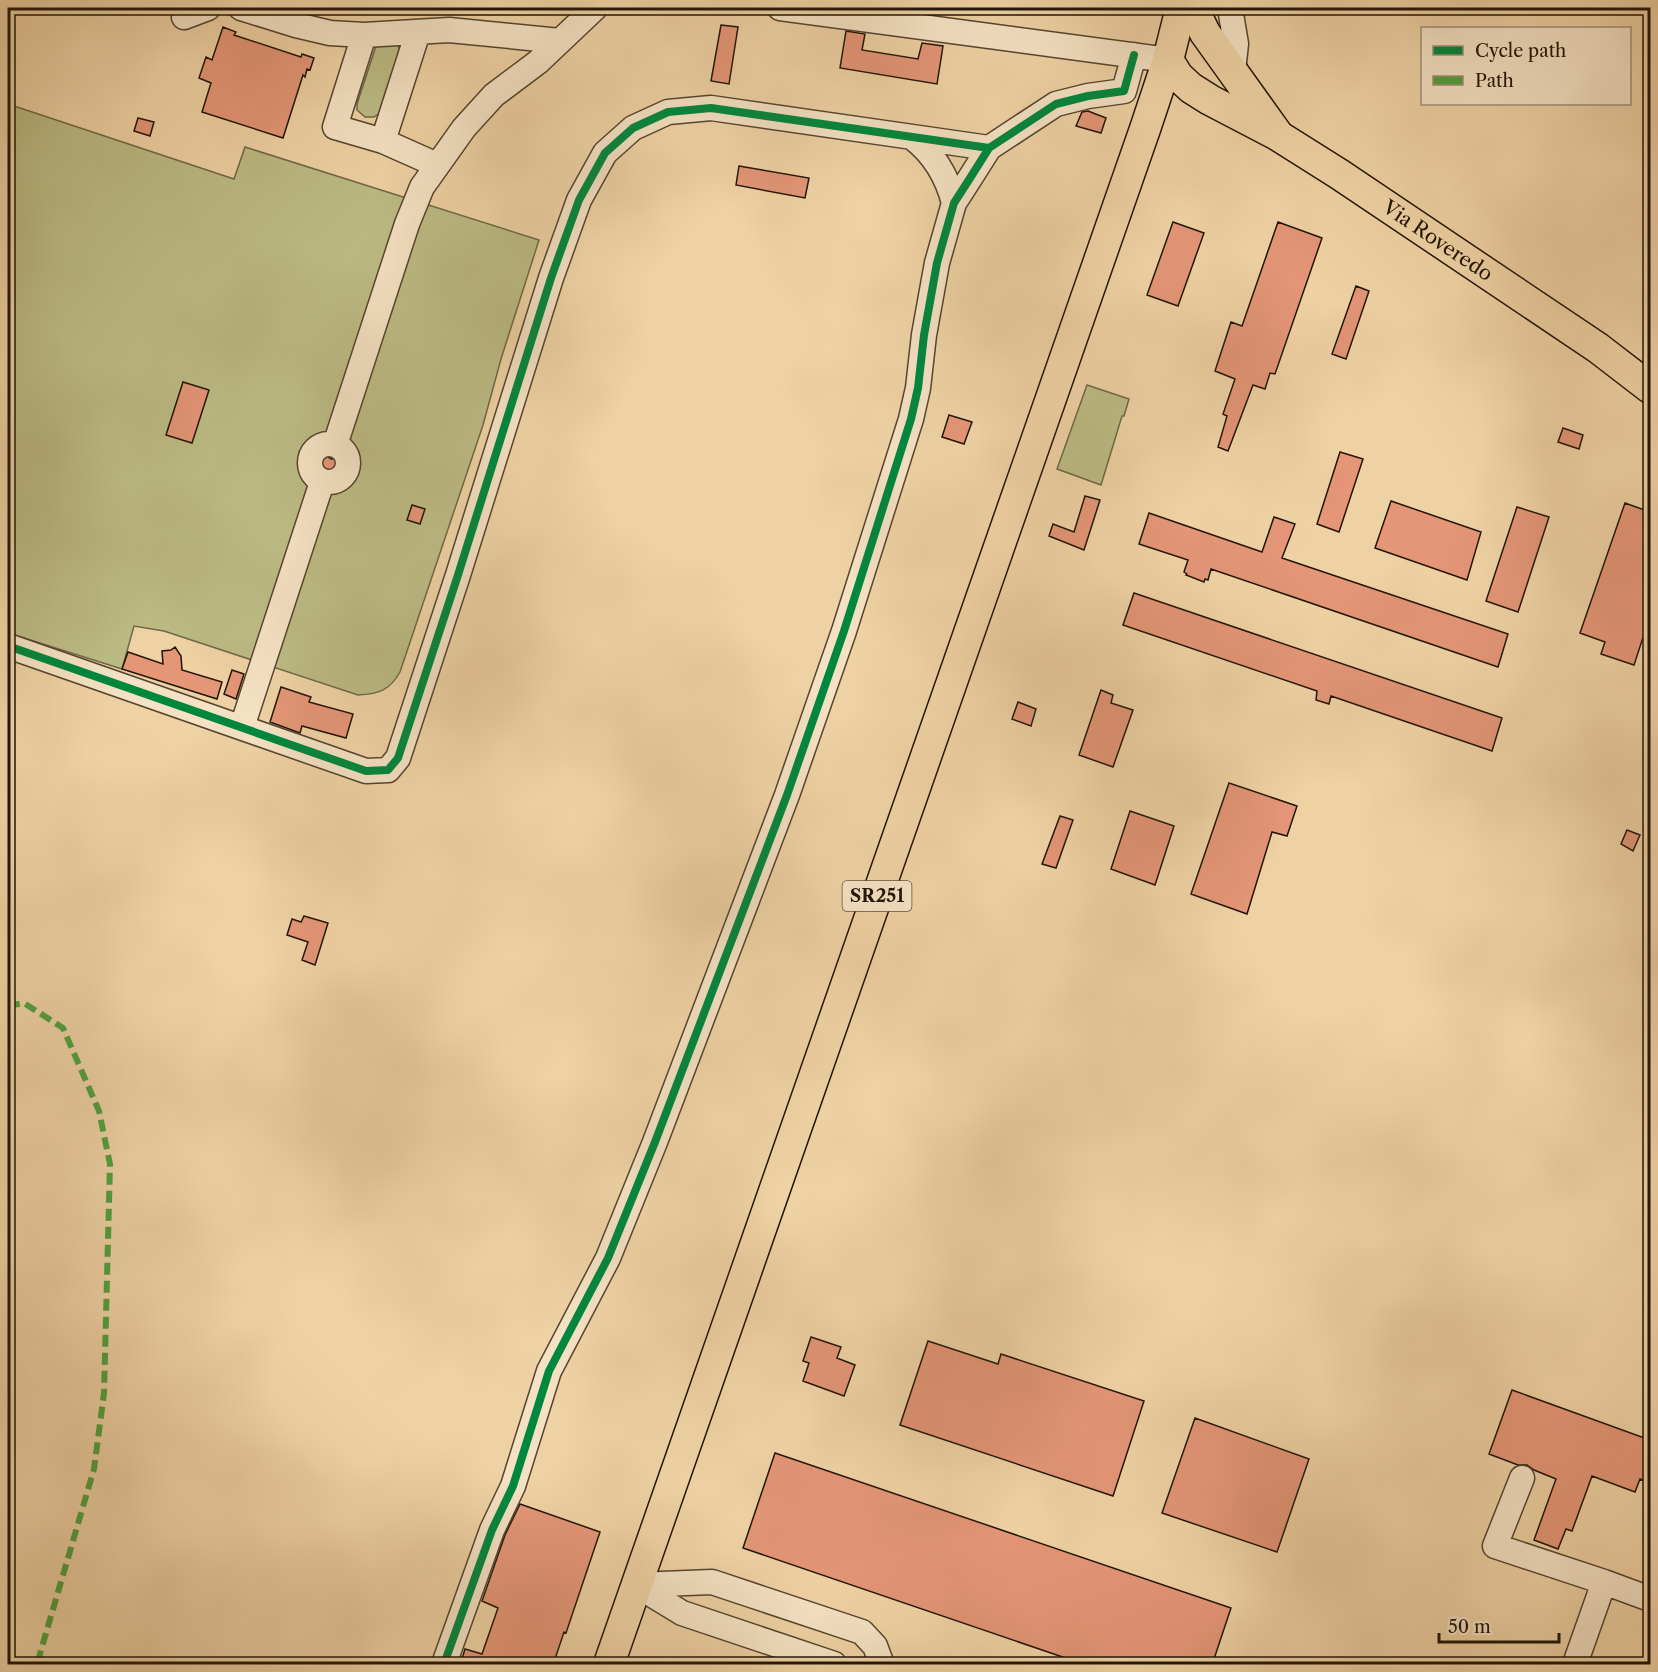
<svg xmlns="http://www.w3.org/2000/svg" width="1658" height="1672" viewBox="0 0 1658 1672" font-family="'Libre Caslon Text',serif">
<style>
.green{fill:#bcbb84;stroke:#6e6846;stroke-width:1.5}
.building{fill:#e49677;stroke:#211509;stroke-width:1.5}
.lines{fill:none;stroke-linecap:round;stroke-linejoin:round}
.minor-casing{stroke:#544430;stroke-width:27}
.major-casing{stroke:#211509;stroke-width:33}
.minor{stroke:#f5e2c4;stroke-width:24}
.major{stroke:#efd2a4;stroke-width:30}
.quiet{stroke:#50a03e;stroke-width:6;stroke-dasharray:12 6;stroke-linecap:butt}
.cycleway-casing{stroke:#f5e2c4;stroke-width:11}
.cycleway{stroke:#00873e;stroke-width:8}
.labels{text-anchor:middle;stroke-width:5;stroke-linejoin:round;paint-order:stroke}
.shield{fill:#f5e2c4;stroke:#615241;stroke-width:1.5}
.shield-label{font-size:18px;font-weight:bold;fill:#211509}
.street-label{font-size:20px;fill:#211509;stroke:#f5e2c4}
</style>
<rect width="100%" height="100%" fill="#efd2a4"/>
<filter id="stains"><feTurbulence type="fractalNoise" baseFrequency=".00333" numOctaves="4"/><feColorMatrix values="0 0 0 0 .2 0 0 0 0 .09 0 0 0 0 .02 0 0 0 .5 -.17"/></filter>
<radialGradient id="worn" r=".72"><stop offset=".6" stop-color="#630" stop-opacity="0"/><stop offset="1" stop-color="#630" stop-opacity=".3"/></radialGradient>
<!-- green -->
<path class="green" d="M396,43L401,51L381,112L374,117H365L357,110V104L376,46Z
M8,104L234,179L245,147L539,240L501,359L483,425L400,672C390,690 379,694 358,695L164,631L134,626L122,669L8,633Z
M1087,385L1129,399L1124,416H1122L1101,485L1057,469Z"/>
<!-- building -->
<path class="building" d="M721,25L738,27L729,84L711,81Z
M223,27L236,32L234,35L301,57L302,54L314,58L310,70L307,69L305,77L303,75L283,138L202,112L211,83L199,78L206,57L212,60Z
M846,31L865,34L862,50L918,59L922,43L943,46L937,84L840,68Z
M1088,111L1106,118L1101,133L1076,126L1082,112Z
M138,118L154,122L150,136L134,131Z
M739,166L809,178L805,198L736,185Z
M1173,222L1204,233L1178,306L1147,295Z
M1278,222L1322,238L1275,374L1270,373L1265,389L1253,385L1228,451L1218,447L1227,416L1223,414L1235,379L1215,371L1231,322L1242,326Z
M1356,286L1369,291L1346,359L1332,354Z
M183,382L209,390L192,443L166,435Z
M949,415L972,422L964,444L942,437Z
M1563,428L1583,435L1579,449L1558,442Z
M1340,452L1363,459L1339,532L1317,524Z
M324,454L331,459L339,458L342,463L339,470L333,473L327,469L321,468L318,464L321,455Z
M1085,496L1100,500L1084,550L1049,536L1053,524L1074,532Z
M1391,501L1481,532L1467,580L1375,548Z
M1625,503L1650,512V616L1634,665L1601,654L1605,642L1580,633Z
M412,505L425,509L420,524L407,520Z
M1517,507L1549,517L1518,612L1486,601Z
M1149,513L1262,552L1274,517L1295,524L1282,558L1508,634L1498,667L1211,569L1208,580L1205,579L1204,582L1186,575L1187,574L1184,572L1188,560L1139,544Z
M1134,593L1502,718L1492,751L1331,696L1329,704L1316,700L1317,691L1123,625Z
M175,647L181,656L182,670L222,682L217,699L122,669L128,652L163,664L162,651L171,650Z
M232,670L244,674L236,699L224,694Z
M281,687L311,697L309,702L353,714L346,738L302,726L300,733L270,722Z
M1101,690L1113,695L1111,703L1133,710L1113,767L1079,755Z
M1018,702L1036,709L1031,726L1012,719Z
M1229,783L1297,806L1287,836L1272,832L1247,914L1191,894Z
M1130,811L1174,826L1155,885L1111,869Z
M1060,816L1073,820L1056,868L1042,864Z
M1627,830L1640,835L1633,851L1621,844Z
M304,916L328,923L315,965L302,960L308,942L287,935L292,919L301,922Z
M811,1337L841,1347L837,1358L855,1365L844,1396L803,1381L809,1363L803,1361Z
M928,1341L998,1364L1001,1354L1144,1401L1113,1496L900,1425Z
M1512,1390L1650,1440V1483L1640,1479L1635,1492L1592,1476L1572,1531L1566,1529L1558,1549L1534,1540L1556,1479L1534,1470L1527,1465H1518L1489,1454Z
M1195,1418L1309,1459L1277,1552L1162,1513Z
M775,1453L1231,1608L1212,1665H1086L743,1548Z
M520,1504L600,1532L566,1633L564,1632L553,1665H460L465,1649L482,1654L498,1608L482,1601L505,1535Z"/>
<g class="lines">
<defs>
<path id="minor" d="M241,8L296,25L330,33L364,35L449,30L560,41
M780,8L1168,60
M1230,8L1236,44L1233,71
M184,17L208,8
M364,35L335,127L383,141L418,32
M913,138C935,155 947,176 954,203
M383,141L437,165
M310 463a19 19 0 1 1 38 0a19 19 0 1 1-38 0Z
M335,445L407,224L422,187L464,128L494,95L538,62L595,8
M8,646L366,771L388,770L398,758L458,575L551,278L579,200L605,153L633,128L668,112L711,108L989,148
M242,727L322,482
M1522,1478L1495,1546L1604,1582
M444,1664L492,1530L513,1486L549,1371L608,1258L655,1142L787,795L844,631L911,419L918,388L924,335L937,263L954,203L972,175L989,148L1056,104L1088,96L1124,91L1134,55
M834,1664L682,1613L636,1585L712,1582L862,1632L875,1646L881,1662L875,1664
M1575,1664L1604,1582L1650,1599"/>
<g id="major">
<path d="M1193,8L1205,33L1276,132"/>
<path id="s1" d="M1168,60L1178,76L1191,88L1210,100L1277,135L1339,174L1598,348L1650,388"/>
<path d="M609,1664L1145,129L1168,60L1181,8"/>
</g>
</defs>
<!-- minor casing -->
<use href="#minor" class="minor-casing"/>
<!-- major casing -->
<use href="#major" class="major-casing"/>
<!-- minor -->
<use href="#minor" class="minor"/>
<!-- major -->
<use href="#major" class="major"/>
<!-- quiet -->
<path class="quiet" d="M8,1006L24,1003L63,1028L99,1111L110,1164L104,1393L94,1469L37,1664"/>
<defs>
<path id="cycleway" d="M8,646L366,771L388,770L398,758L458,575L551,278L579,200L605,153L633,128L668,112L711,108L989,148
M444,1664L492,1530L513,1486L549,1371L608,1258L655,1142L787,795L844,631L911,419L918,388L924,335L937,263L954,203L972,175L989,148L1056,104L1088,96L1124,91L1134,55"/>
</defs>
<!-- cycleway casing -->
<use href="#cycleway" class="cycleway-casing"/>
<!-- cycleway -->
<use href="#cycleway" class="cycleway"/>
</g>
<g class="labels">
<!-- shield labels -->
<rect class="shield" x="842.5" y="881" width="69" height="30" rx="4.5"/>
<g class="shield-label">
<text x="877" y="902">SR251</text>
</g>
<!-- street labels -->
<g class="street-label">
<text dy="7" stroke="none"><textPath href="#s1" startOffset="327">Via Roveredo</textPath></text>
</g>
</g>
<!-- margin -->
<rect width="1658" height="1672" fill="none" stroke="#efd2a4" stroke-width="30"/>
<rect x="9" y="9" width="1640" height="1654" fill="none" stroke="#211509" stroke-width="3"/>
<rect x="15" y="15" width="1628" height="1642" fill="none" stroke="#211509" stroke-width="1.5"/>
<!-- legend -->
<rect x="1421" y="27" width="210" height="78" fill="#f5e2c4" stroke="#a09079" stroke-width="1.5"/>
<rect x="1433" y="46" width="30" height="9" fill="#00873e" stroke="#a09079" stroke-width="1.5"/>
<text x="1475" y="57" font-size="18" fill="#211509">Cycle path</text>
<rect x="1433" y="76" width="30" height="9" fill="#50a03e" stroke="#a09079" stroke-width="1.5"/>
<text x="1475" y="87" font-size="18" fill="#211509">Path</text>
<!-- scale -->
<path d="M1439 1633v9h120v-9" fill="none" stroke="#211509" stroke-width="3"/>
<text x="1448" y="1633" font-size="18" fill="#211509" stroke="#f5e2c4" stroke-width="4.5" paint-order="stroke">50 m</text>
<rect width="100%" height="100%" filter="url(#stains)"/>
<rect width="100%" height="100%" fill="url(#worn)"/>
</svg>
